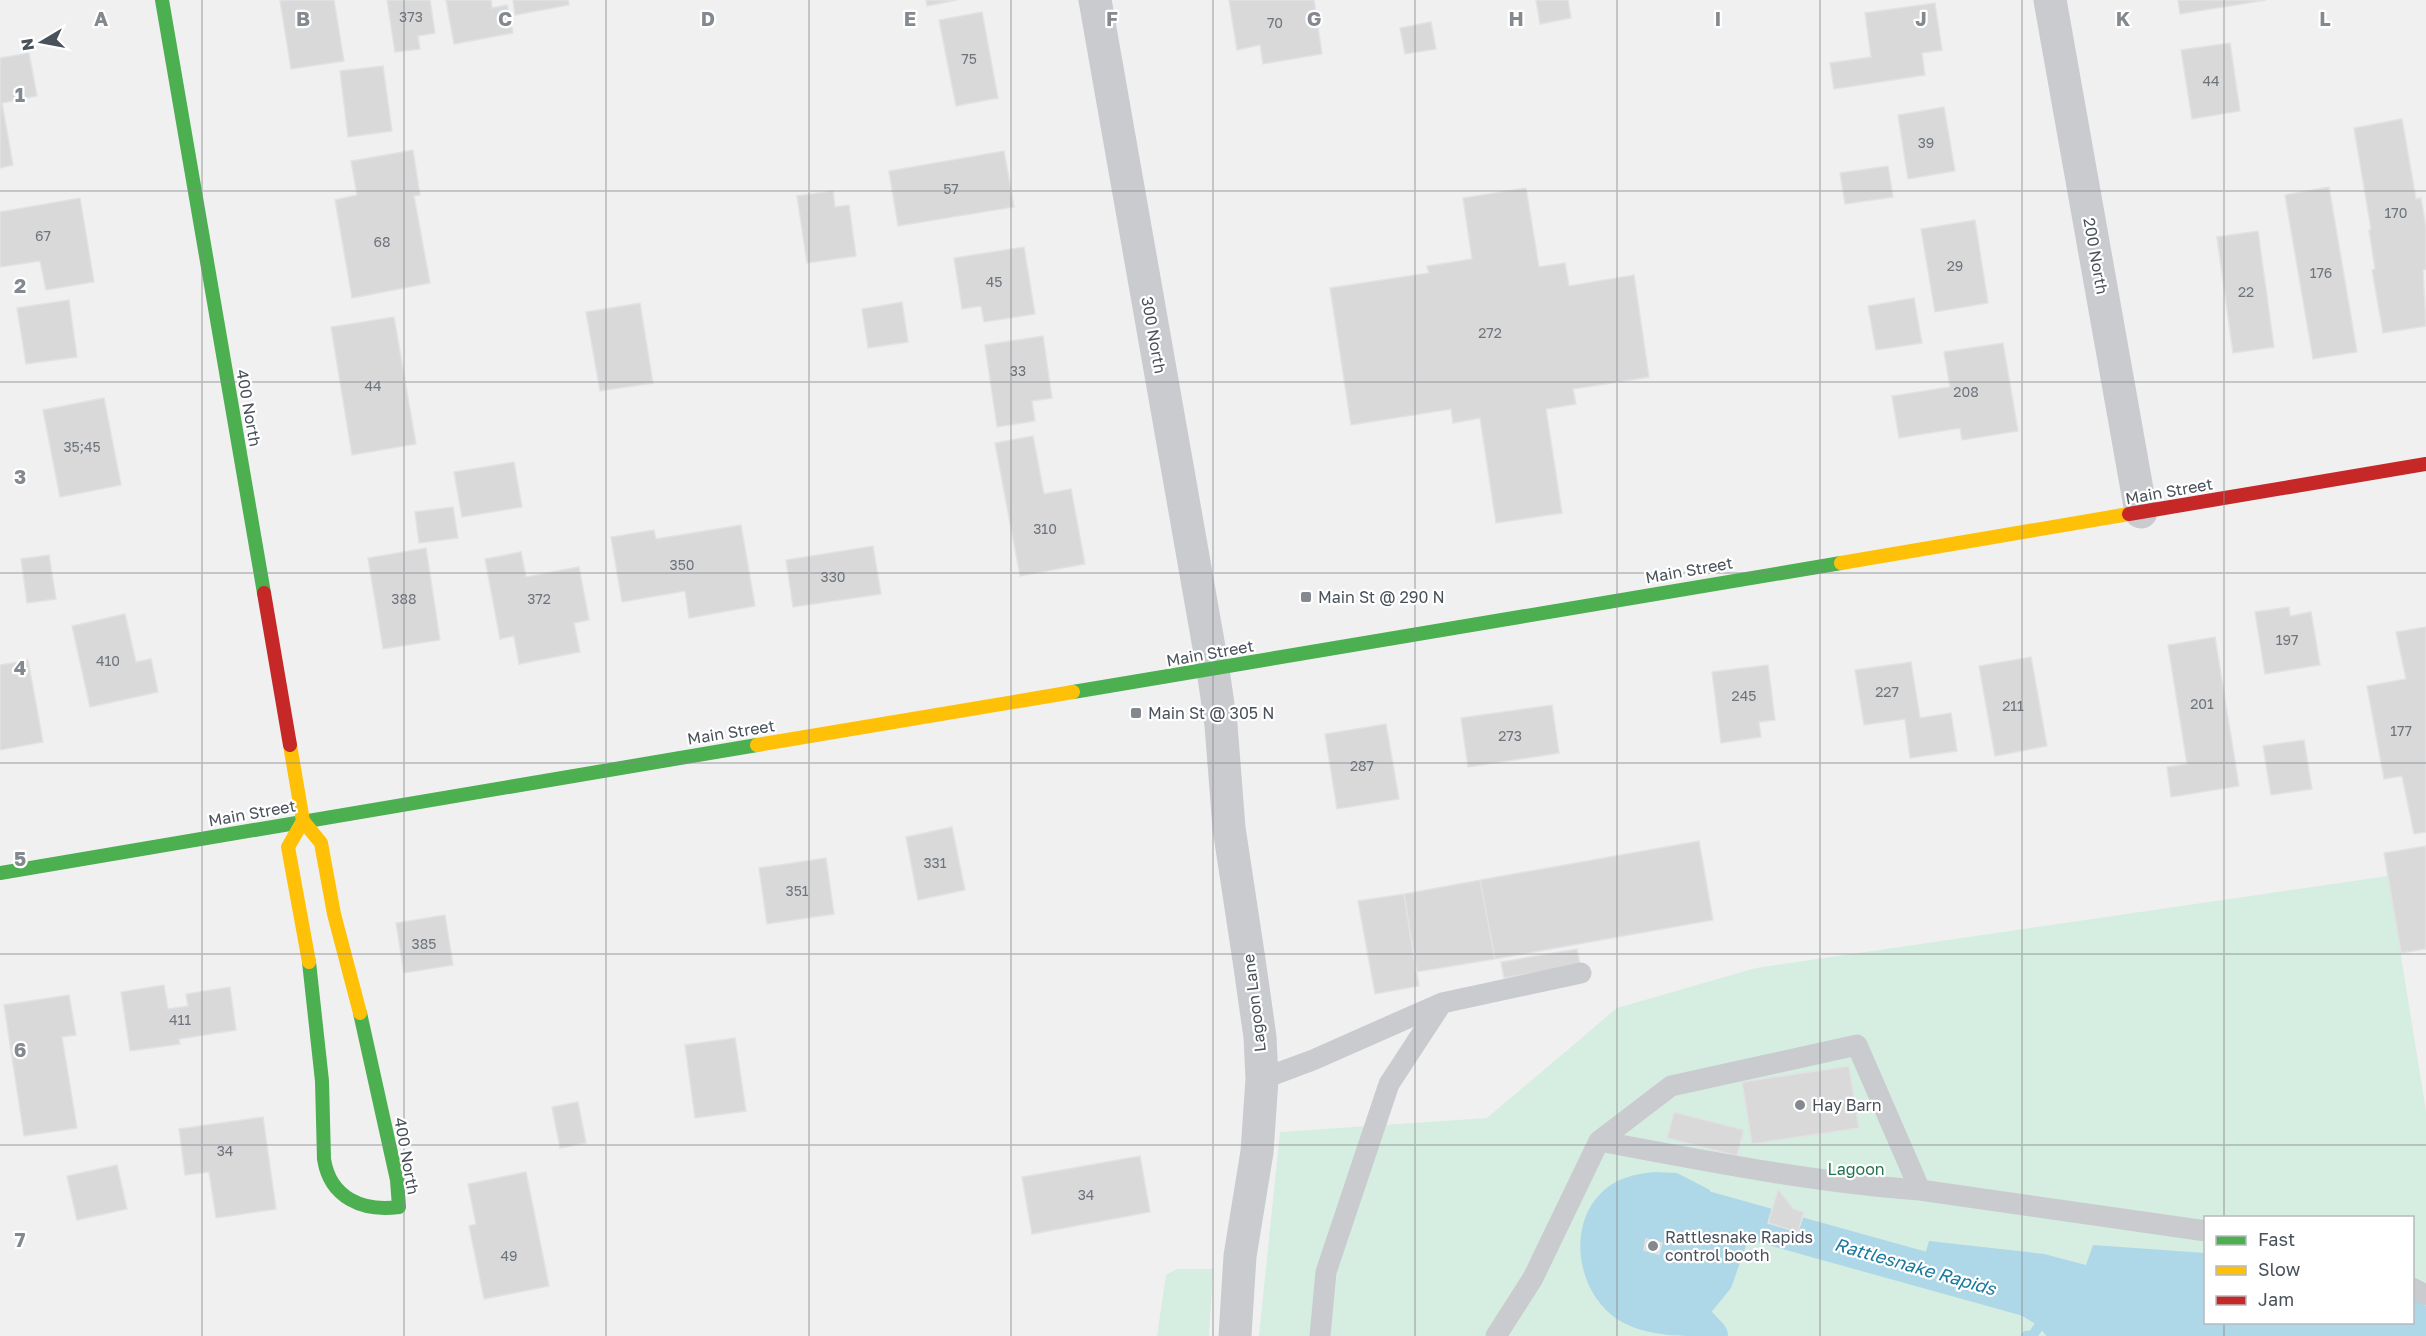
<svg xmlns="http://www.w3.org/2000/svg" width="2426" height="1336" viewBox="0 0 2426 1336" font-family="'Golos Text',sans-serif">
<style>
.green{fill:#d6ede1;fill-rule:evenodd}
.water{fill:#aed8e8}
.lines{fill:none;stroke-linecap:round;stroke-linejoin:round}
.stream{stroke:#aed8e8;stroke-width:10}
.canal{stroke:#aed8e8;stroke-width:36}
.building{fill:#d9d9da;stroke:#e1e2e3;stroke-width:1.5}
.lane{stroke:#cacbce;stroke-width:21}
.street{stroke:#cacbce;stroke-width:33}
.fast{stroke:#4caf50;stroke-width:14}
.slow{stroke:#ffc107;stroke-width:14}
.jam{stroke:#c62828;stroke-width:14}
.grid{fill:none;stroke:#83898e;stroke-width:1.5;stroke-opacity:0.55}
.poi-dot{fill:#83898e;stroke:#fff;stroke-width:2}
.labels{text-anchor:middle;stroke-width:4.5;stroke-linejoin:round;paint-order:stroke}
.number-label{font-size:14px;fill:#6e747b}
.street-label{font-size:16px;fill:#49515a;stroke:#fff}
.poi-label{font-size:16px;fill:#49515a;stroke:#fff;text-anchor:start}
.park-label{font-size:16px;fill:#207550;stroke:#fff}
.water-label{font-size:18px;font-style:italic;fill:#1a799c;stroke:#fff}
.grid-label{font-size:20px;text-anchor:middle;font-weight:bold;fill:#83898e;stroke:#fff;stroke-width:4.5;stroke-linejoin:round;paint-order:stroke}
</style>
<rect width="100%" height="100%" fill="#f0f0f0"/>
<!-- green -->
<path class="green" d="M2388,876L2426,1111V1336H1259L1280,1132L1487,1118L1617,1008L1756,968ZM2206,1218H2412V1322H2206Z
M1177,1269H1213L1209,1336H1157L1166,1275Z"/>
<!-- water -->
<path class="water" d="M1655,1172L1677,1173L1710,1190L1708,1202L1757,1215L1731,1288L1692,1336C1668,1336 1638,1333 1617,1319C1578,1293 1566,1228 1601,1193C1616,1178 1634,1174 1655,1172Z
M1929,1241L2044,1254L2086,1265L2093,1245L2205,1253L2206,1322H2412L2413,1298L2426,1306V1336H2086L2061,1305L2028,1288L1924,1258Z"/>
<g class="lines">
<!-- stream -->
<path class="stream" d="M2026,1336L2033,1335L2041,1323"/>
<!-- canal -->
<path class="canal" d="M1706,1209L2029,1299L2049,1311L2070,1336
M1657,1307L1689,1314L1710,1336"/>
</g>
<!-- building -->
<path class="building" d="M288,0H334L344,61L291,69L280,1Z
M387,0H430L435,33L418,36L420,49L395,52Z
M446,0H491L492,8L507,5L513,33L454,44Z
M513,0H568L569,5L515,15Z
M926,0H957L927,6Z
M1229,0H1314L1322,54L1263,64L1260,45L1237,50Z
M1536,0H1568L1571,18L1540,24Z
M2178,0H2266L2180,14Z
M1935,3L1942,50L1922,53L1925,75L1834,89L1830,63L1871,57L1865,13Z
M982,12L998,98L956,106L939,20Z
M1431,22L1436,49L1405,54L1400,28Z
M2230,43L2240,111L2192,119L2181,50Z
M29,53L37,96L2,103L13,165L0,168V58Z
M383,66L392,131L348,137L340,71Z
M1944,107L1955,171L1908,179L1898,115Z
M2402,119L2416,199L2421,198L2426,228V269L2423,270L2426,326L2383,333L2372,270L2375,269L2369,230L2371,229L2354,128Z
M413,150L420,195L414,196L430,283L352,298L335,200L357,195L351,161Z
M1004,151L1014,207L898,226L889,171Z
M1888,166L1893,197L1845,204L1840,173Z
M2329,187L2357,352L2313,359L2285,195Z
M1526,188L1539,267L1565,263L1569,286L1634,275L1649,377L1573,389L1576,404L1546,409L1562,513L1496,523L1480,418L1453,423L1451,409L1351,425L1330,288L1429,273L1427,266L1472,259L1463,198Z
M833,191L835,207L849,205L856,256L807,263L797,196Z
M80,198L94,282L46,290L40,261L0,267V212Z
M1975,220L1988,303L1935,312L1921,229Z
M2258,231L2274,347L2233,353L2217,237Z
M1024,247L1035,314L984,322L981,306L962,309L954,258Z
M1914,298L1922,343L1876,350L1868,306Z
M69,300L77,357L26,364L17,308Z
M902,302L908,342L868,348L862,309Z
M640,303L653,383L600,391L586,312Z
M394,317L416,444L352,455L331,327Z
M1043,336L1052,398L1032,401L1035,421L997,427L985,345Z
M2003,343L2018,431L1962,440L1960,428L1899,438L1892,396L1950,387L1944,352Z
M104,398L121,485L60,497L43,410Z
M1033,436L1044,494L1071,489L1085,564L1020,576L995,443Z
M514,462L522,507L462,517L454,472Z
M453,507L458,538L419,543L415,512Z
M741,525L755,606L689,618L685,591L622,602L611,537L654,530L656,539Z
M873,546L881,594L793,607L786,560Z
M426,548L440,640L383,649L368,558Z
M521,552L526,577L579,567L589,620L574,623L580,652L519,664L514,636L500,639L485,559Z
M49,555L56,599L27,603L21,559Z
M2289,607L2290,616L2311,612L2320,665L2265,674L2255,612Z
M125,614L136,662L151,659L158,692L90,707L72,626Z
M2426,627V832L2414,834L2402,776L2384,779L2367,686L2406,679L2396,632Z
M2215,637L2239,786L2171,797L2167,767L2187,764L2168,645Z
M2031,657L2047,746L1995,756L1979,666Z
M28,660L43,742L0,750V665Z
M1911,662L1920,718L1951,713L1957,751L1910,758L1905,719L1864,725L1855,670Z
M1768,665L1775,720L1759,722L1761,737L1721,743L1712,672Z
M1552,705L1559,753L1468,767L1461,718Z
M1386,724L1399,799L1337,809L1325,734Z
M2304,740L2312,789L2271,795L2263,746Z
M952,827L965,890L918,900L906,837Z
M1699,841L1713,920L1495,959L1480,880Z
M2426,846V949L2401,953L2384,853Z
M826,858L834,914L767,924L759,868Z
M1480,880L1495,959L1416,972L1404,894Z
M1404,894L1419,986L1375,994L1358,901Z
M445,915L453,965L404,973L396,923Z
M1577,949L1580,965L1504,978L1501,962Z
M164,985L168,1009L188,1006L186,994L230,987L236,1030L179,1039L180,1044L130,1051L121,992Z
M69,995L76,1035L62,1037L77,1128L24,1136L4,1005Z
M735,1038L746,1111L695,1118L685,1045Z
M1849,1066L1859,1128L1752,1144L1742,1082Z
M578,1102L586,1143L560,1148L552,1107Z
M1674,1112L1744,1130L1737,1156L1667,1138Z
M263,1117L276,1209L216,1218L209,1172L185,1175L179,1129Z
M1140,1156L1150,1212L1032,1234L1022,1177Z
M117,1165L127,1209L77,1220L67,1176Z
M526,1172L549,1286L484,1299L469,1226L476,1224L468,1184Z
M1778,1189L1794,1209L1804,1212L1798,1232L1768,1223Z
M1646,1239L1662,1243L1659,1254L1644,1250Z"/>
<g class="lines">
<!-- lane -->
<path class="lane" d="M1262,1079L1313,1060L1442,1003L1581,973
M1920,1190L2206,1231
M2412,1288L2426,1295
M1320,1336L1326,1272L1389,1084L1442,1003
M1496,1336L1533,1278L1599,1141L1671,1086L1857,1045L1920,1190C1811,1182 1706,1161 1599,1141"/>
<!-- street -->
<path class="street" d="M1095,0L1213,670L1221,725L1229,828L1249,960L1260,1037L1262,1079L1257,1152L1240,1256L1235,1336
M2050,0L2141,512"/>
<!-- fast -->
<path class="fast" d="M162,0L264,593
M1073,692L1841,563
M0,873L757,745
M309,962L322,1081L324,1159C330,1198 363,1212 399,1207L397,1180L360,1013"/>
<!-- slow -->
<path class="slow" d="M1841,563L2129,514
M290,745L303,821L321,843L334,914L360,1013
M757,745L1073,692
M303,821L288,847L309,962"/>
<!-- jam -->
<path class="jam" d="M2129,514L2426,464
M264,593L290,745"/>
</g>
<!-- grid -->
<path class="grid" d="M202,0V1336M404,0V1336M606,0V1336M809,0V1336M1011,0V1336M1213,0V1336M1415,0V1336M1617,0V1336M1820,0V1336M2022,0V1336M2224,0V1218M0,191H2426M0,382H2426M0,573H2426M0,763H2426M0,954H2426M0,1145H2426M2224,1322V1336"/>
<!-- markers -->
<g class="poi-dot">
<rect x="1300" y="591" width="12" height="12" rx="3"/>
<rect x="1130" y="707" width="12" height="12" rx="3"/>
<circle cx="1800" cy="1105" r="6"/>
<circle cx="1653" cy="1246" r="6"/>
</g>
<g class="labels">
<!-- number labels -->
<g class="number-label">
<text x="411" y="22">373</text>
<text x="1275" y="28">70</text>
<text x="969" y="64">75</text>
<text x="2211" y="86">44</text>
<text x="1926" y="148">39</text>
<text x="951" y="194">57</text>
<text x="2396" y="218">170</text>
<text x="43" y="241">67</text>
<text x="382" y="247">68</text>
<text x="1955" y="271">29</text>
<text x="2321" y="278">176</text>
<text x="994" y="287">45</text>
<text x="2246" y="297">22</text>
<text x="1490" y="338">272</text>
<text x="1018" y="376">33</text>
<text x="373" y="391">44</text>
<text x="1966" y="397">208</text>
<text x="82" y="452">35;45</text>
<text x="1045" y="534">310</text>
<text x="682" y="570">350</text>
<text x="833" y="582">330</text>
<text x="404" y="604">388</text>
<text x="539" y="604">372</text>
<text x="2287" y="645">197</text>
<text x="108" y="666">410</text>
<text x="1887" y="697">227</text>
<text x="1744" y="701">245</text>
<text x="2202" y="709">201</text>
<text x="2013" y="711">211</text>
<text x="2401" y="736">177</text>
<text x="1510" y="741">273</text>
<text x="1362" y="771">287</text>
<text x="935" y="868">331</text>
<text x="797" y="896">351</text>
<text x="424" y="949">385</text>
<text x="180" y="1025">411</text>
<text x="225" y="1156">34</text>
<text x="1086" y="1200">34</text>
<text x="509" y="1261">49</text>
</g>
<!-- street labels -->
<g class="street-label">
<text transform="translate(2096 256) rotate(80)" y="6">200 North</text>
<text transform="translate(1154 335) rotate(80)" y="6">300 North</text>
<text transform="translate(249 408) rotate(80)" y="6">400 North</text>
<text transform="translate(2169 491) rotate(-10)" y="6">Main Street</text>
<text transform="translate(1689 570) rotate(-10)" y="6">Main Street</text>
<text transform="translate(1210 653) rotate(-10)" y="6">Main Street</text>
<text transform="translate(731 732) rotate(-9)" y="6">Main Street</text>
<text transform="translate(252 813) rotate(-10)" y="6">Main Street</text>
<text transform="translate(1254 1003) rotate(-97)" y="6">Lagoon Lane</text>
<text transform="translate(407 1156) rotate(80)" y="6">400 North</text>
</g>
<!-- poi labels -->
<g class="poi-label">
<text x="1318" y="603">Main St @ 290 N</text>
<text x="1148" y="719">Main St @ 305 N</text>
<text x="1812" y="1111">Hay Barn</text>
<text x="1665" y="1243">Rattlesnake Rapids<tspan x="1665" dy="18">control booth</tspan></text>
</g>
<!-- park labels -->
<g class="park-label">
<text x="1856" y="1175">Lagoon</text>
</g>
<!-- water labels -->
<g class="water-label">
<text transform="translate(1915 1267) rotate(16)" y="6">Rattlesnake Rapids</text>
</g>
</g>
<g class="grid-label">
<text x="101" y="26">A</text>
<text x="303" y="26">B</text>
<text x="505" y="26">C</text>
<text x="708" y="26">D</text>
<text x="910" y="26">E</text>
<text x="1112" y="26">F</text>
<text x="1314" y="26">G</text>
<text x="1516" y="26">H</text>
<text x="1718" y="26">I</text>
<text x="1921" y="26">J</text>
<text x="2123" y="26">K</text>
<text x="2325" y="26">L</text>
<text x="20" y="102">1</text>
<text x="20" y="293">2</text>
<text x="20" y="484">3</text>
<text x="20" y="675">4</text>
<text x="20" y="866">5</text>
<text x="20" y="1057">6</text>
<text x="20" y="1247">7</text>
</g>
<!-- legend -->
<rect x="2204" y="1216" width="210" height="108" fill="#ffffff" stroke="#b6b9bd" stroke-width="1.5"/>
<rect x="2216" y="1236" width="30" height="9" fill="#4caf50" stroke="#b6b9bd" stroke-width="1.5"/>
<text x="2258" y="1246" font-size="18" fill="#49515a">Fast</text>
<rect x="2216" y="1266" width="30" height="9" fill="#ffc107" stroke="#b6b9bd" stroke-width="1.5"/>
<text x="2258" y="1276" font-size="18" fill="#49515a">Slow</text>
<rect x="2216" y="1296" width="30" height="9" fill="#c62828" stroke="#b6b9bd" stroke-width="1.5"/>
<text x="2258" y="1306" font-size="18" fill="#49515a">Jam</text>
<!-- north arrow -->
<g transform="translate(42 42) rotate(260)" stroke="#ffffff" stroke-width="4.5" paint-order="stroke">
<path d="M0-4.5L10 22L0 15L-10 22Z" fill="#49515a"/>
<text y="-9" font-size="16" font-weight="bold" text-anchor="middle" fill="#49515a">N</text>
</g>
</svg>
